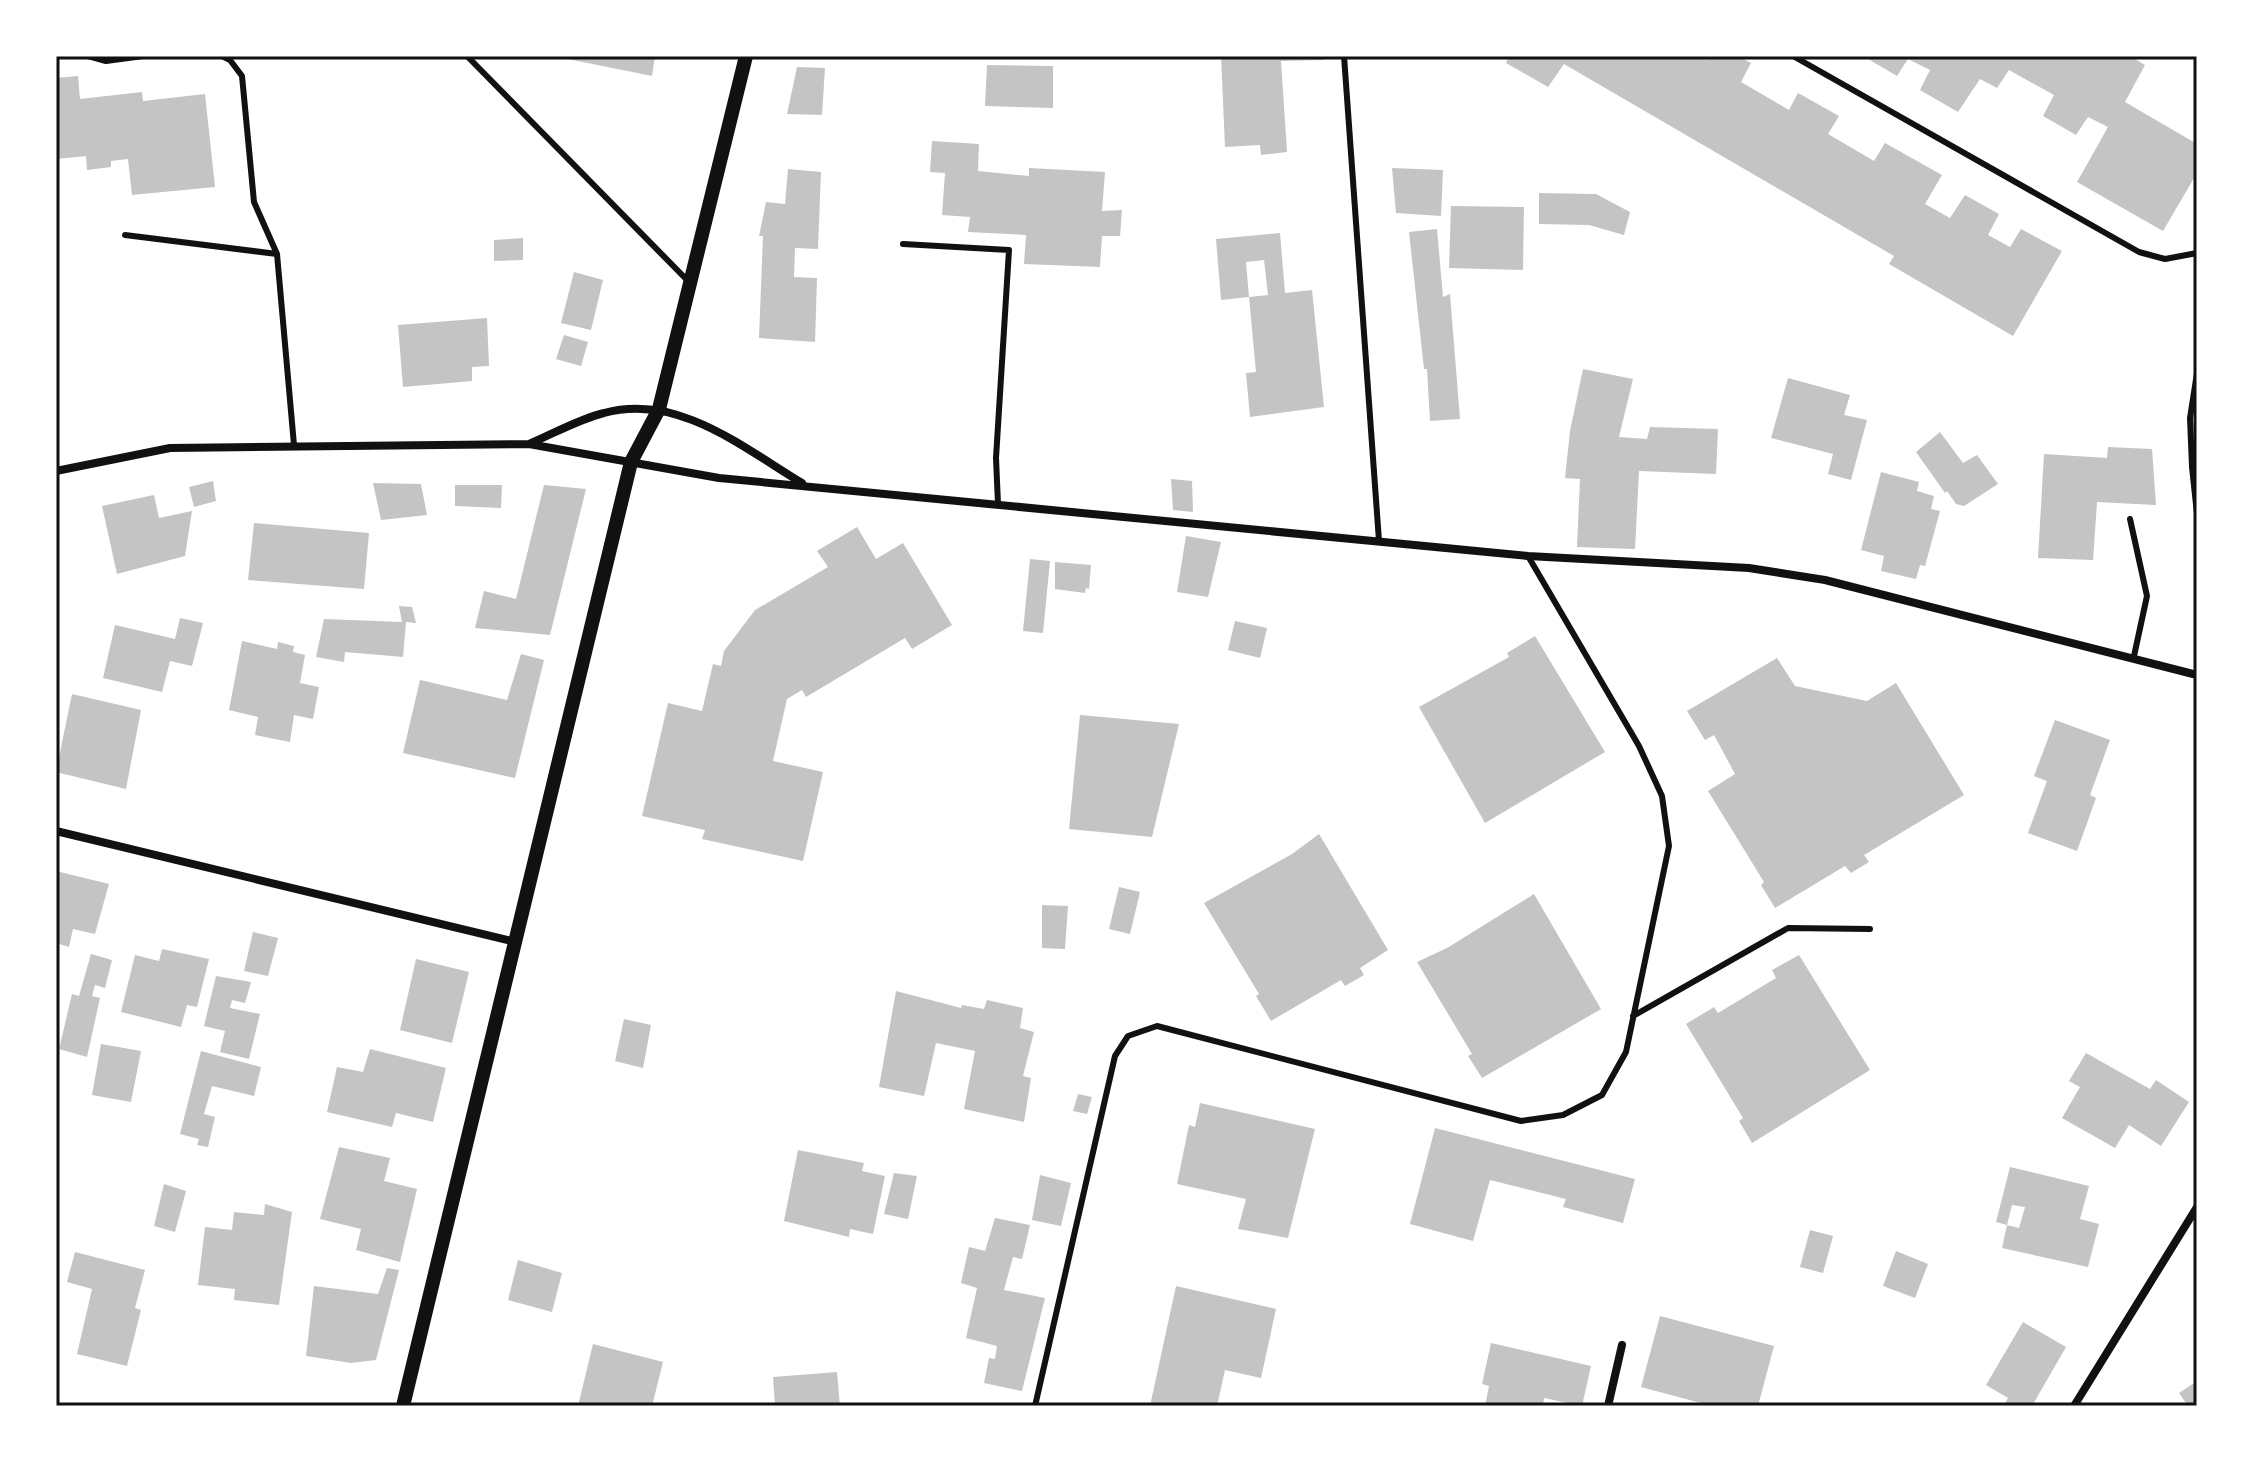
<svg xmlns="http://www.w3.org/2000/svg" width="2253" height="1462" viewBox="0 0 2253 1462" font-family="Raleway,sans-serif">
<style>
.building{fill:#c4c4c4}
.lines{fill:none;stroke-linecap:round;stroke-linejoin:round}
.service{stroke:#111;stroke-width:6}
.minor{stroke:#111;stroke-width:8}
.tertiary{stroke:#111;stroke-width:14}
.neatline{fill:none;stroke:#111;stroke-width:3}
</style>
<rect width="100%" height="100%" fill="#fff"/>
<!-- building -->
<path class="building" d="M553,56H655L652,76Z
M1221,56H1324V60L1281,61L1287,152L1261,155L1260,145L1225,147Z
M1509,56H1698L1705,60L1707,56H1738L1751,63L1741,82L1789,110L1798,93L1839,116L1828,134L1874,161L1885,143L1942,175L1925,204L1950,218L1965,195L1999,214L1988,235L2010,247L2021,229L2062,251L2013,336L1889,264L1894,256L1564,64L1548,87L1506,63Z
M1863,56H2130L2145,65L2125,102L2197,144V173L2163,231L2077,182L2108,127L2088,117L2076,135L2043,116L2054,95L2009,70L1997,88L1980,79L1958,112L1920,90L1930,70L1908,59L1897,76Z
M987,65L1053,66V108L985,106Z
M797,67L825,68L822,115L787,114Z
M78,76L80,99L142,92L143,101L205,94L215,187L132,195L128,159L111,161V167L87,170L86,156L56,159V78Z
M932,141L979,144L978,171L1029,176V168L1105,172L1102,211L1122,210L1120,236H1102L1100,267L1024,264L1026,235L968,232L970,217L942,215L945,173L930,172Z
M1392,168L1443,170L1441,216L1396,213Z
M788,169L821,172L818,249L795,248L794,277L817,278L815,342L759,338L763,236H759L766,202L785,204Z
M1539,193L1596,194L1630,212L1624,235L1589,225L1539,224Z
M1451,206L1524,207L1523,270L1449,268Z
M1437,229L1443,297L1450,294L1460,419L1430,421L1427,369H1424L1409,232Z
M1280,233L1285,293L1312,290L1324,407L1250,417L1246,373L1256,372L1249,297L1268,295L1264,260L1246,262L1249,297L1221,300L1216,239Z
M523,238V260L494,261V240Z
M574,272L603,280L591,330L561,323Z
M487,318L489,366L472,367V381L403,387L398,325Z
M564,335L588,342L581,366L556,359Z
M1583,369L1633,379L1619,437L1647,439L1650,427L1718,429L1716,474L1639,471L1635,549L1577,547L1580,479L1565,478L1570,431Z
M1788,378L1850,395L1844,415L1867,420L1851,480L1828,474L1833,454L1771,438Z
M1940,432L1963,463L1977,455L1998,484L1964,506L1956,504L1947,491L1945,493L1916,452Z
M2108,447L2152,449L2156,505L2097,502L2093,560L2038,558L2044,454L2107,458Z
M1881,472L1919,482L1917,491L1934,496L1931,509L1940,511L1925,566L1920,565L1916,579L1881,571L1884,556L1861,550Z
M1171,479L1192,481L1193,512L1173,510Z
M213,481L216,501L194,507L189,487Z
M373,483L421,484L427,515L381,520Z
M455,485H502L501,508L455,506Z
M544,485L586,489L550,635L475,628L484,591L516,599Z
M154,495L159,518L192,511L185,556L117,574L102,506Z
M254,523L369,533L364,589L248,580Z
M857,527L876,559L903,543L952,625L912,649L905,638L806,697L802,690L787,699L773,761L823,772L803,861L702,839L705,830L642,816L668,703L702,711L713,664L721,666L724,651L755,610L828,567L817,551Z
M1186,536L1221,542L1208,597L1177,592Z
M1030,559L1050,561L1043,633L1023,631Z
M1055,562L1091,565L1089,589L1086,588L1085,593L1055,589Z
M399,606L412,607L416,623L406,622L403,657L345,652L344,662L316,657L324,619L402,622Z
M180,618L203,623L192,666L170,661L162,692L103,678L115,625L175,639Z
M1235,621L1267,628L1260,658L1228,650Z
M1535,636L1605,752L1485,823L1419,707L1509,657L1507,653Z
M242,641L277,649L278,642L294,646L293,652L305,655L300,683L319,687L313,719L294,715L290,742L255,735L258,717L229,710Z
M521,654L544,660L515,778L403,753L420,680L507,700Z
M1777,658L1795,686L1867,701L1896,683L1964,795L1864,855L1869,862L1851,873L1845,866L1775,908L1761,885L1764,882L1708,791L1735,774L1714,735L1705,740L1687,711Z
M72,694L141,710L126,789L56,772Z
M1080,715L1179,724L1152,837L1069,829Z
M2055,720L2110,740L2090,795L2096,798L2077,851L2028,833L2047,781L2034,776Z
M1319,834L1388,950L1360,968L1364,975L1345,986L1341,980L1271,1021L1256,996L1259,994L1204,903L1292,854Z
M56,871L109,884L95,934L73,929L69,947L56,943Z
M1119,887L1140,892L1130,934L1109,929Z
M1534,894L1601,1009L1482,1078L1468,1056L1472,1054L1417,962L1447,948Z
M1042,905L1068,906L1065,949L1042,948Z
M253,932L278,938L268,976L244,971Z
M162,949L209,959L197,1007L187,1005L181,1027L121,1012L135,955L159,961Z
M91,954L112,960L105,988L95,985L92,996L100,998L87,1057L59,1049L72,994L79,996Z
M1799,955L1870,1070L1752,1143L1739,1121L1743,1118L1686,1024L1714,1007L1718,1013L1776,978L1772,970Z
M416,959L469,972L452,1043L400,1030Z
M216,976L251,982L245,1003L232,1000L230,1008L260,1014L249,1059L220,1052L225,1031L204,1026Z
M896,991L961,1008L962,1005L984,1009L987,1000L1023,1008L1020,1028L1034,1032L1023,1076L1031,1078L1024,1122L964,1109L975,1051L936,1043L924,1096L879,1087Z
M624,1019L651,1025L643,1068L615,1061Z
M101,1044L141,1051L131,1102L92,1095Z
M370,1049L446,1068L433,1122L396,1113L392,1127L327,1112L337,1067L363,1072Z
M201,1051L261,1067L254,1096L212,1086L204,1114L215,1117L208,1147L197,1145L199,1139L180,1134Z
M2086,1053L2150,1089L2156,1080L2189,1102L2161,1146L2129,1125L2115,1148L2062,1118L2080,1087L2069,1081Z
M1078,1094L1092,1097L1087,1114L1073,1111Z
M1200,1103L1315,1129L1288,1238L1238,1229L1246,1199L1177,1184L1189,1125L1195,1127Z
M1435,1128L1635,1179L1623,1223L1563,1207L1566,1199L1490,1180L1473,1241L1410,1224Z
M339,1147L390,1158L384,1181L417,1189L400,1262L356,1250L361,1229L320,1219Z
M798,1150L864,1163L862,1171L885,1176L873,1234L850,1229L849,1237L784,1221Z
M2010,1167L2089,1186L2080,1219L2099,1224L2088,1267L2002,1248L2007,1225L2019,1228L2025,1207L2012,1205L2007,1225L1996,1222Z
M894,1173L917,1176L908,1219L884,1214Z
M1040,1175L1071,1183L1061,1226L1032,1220Z
M164,1184L186,1191L175,1232L154,1226Z
M265,1204L292,1212L279,1305L234,1300L235,1289L198,1285L205,1227L232,1230L234,1212L264,1215Z
M995,1218L1030,1225L1022,1259L1013,1257L1004,1290L1045,1298L1022,1391L984,1383L989,1358L995,1359L997,1346L966,1338L977,1288L961,1283L969,1247L985,1251Z
M1810,1230L1833,1236L1823,1273L1800,1267Z
M1896,1251L1928,1264L1915,1298L1883,1286Z
M75,1252L145,1270L135,1308L141,1310L127,1366L77,1354L92,1289L67,1282Z
M518,1260L562,1273L552,1312L508,1300Z
M387,1268L399,1270L376,1360L351,1363L306,1356L314,1286L378,1294Z
M1176,1286L1276,1309L1261,1378L1225,1370L1217,1406H1150Z
M1660,1316L1774,1346L1758,1406H1712L1641,1387Z
M2023,1322L2066,1347L2032,1406H2004L2008,1398L1986,1385Z
M1491,1343L1591,1366L1582,1406L1544,1398L1543,1406H1485L1489,1386L1482,1384Z
M593,1344L663,1362L652,1406H578Z
M837,1372L840,1406H775L773,1377Z
M2197,1381V1406H2188L2179,1393Z"/>
<g class="lines">
<!-- service -->
<path class="service" d="M88,56L106,61L143,56
M222,56L230,60L242,76L254,202L277,254L294,445
M467,56L690,283
M1344,56L1379,541
M1793,56L2139,252L2165,259L2197,253
M125,235L277,254
M903,244L1009,250L996,458L998,504
M2197,464L2192,467L2197,514
M2192,467L2190,418L2197,373
M2130,519L2147,596L2134,656
M1633,1016L1788,928L1870,929
M1035,1406L1115,1056L1128,1036L1157,1026L1521,1121L1563,1115L1602,1095L1626,1052L1669,846L1662,796L1639,746L1528,556"/>
<!-- minor -->
<path class="minor" d="M529,444C553,434 579,419 604,413C678,393 742,447 802,483
M56,471L170,448L529,444L719,478L1528,556L1749,568L1825,580L2197,675
M56,831L512,941
M1608,1406L1622,1345
M2074,1406L2197,1207"/>
<!-- tertiary -->
<path class="tertiary" d="M403,1406L631,462L659,409L746,56"/>
</g>
<!-- border -->
<rect width="2253" height="1462" fill="none" stroke="#ffffff" stroke-width="116"/>
<rect x="58" y="58" width="2137" height="1346" class="neatline"/>
</svg>
